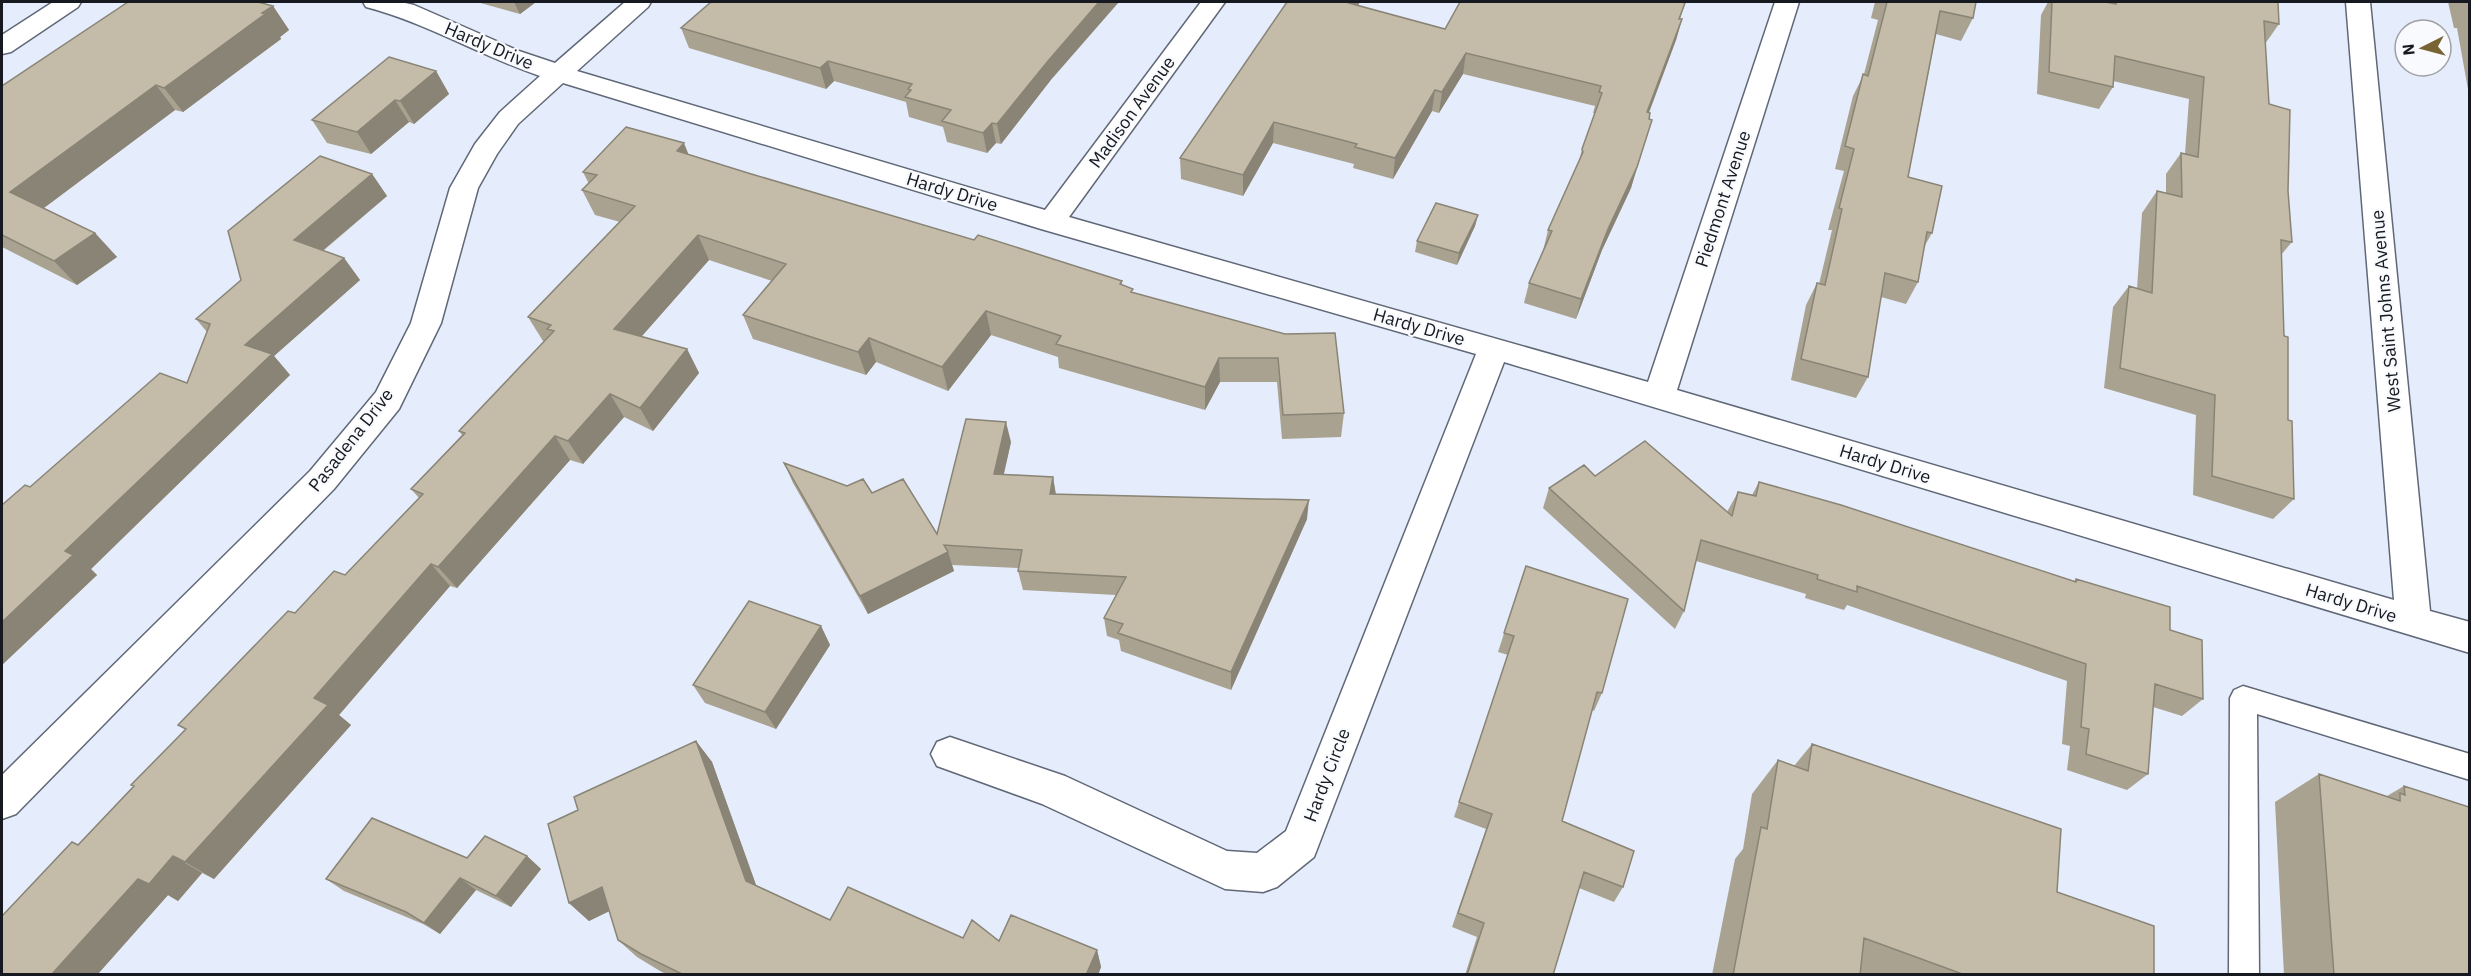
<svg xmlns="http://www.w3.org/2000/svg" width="2471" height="976" viewBox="0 0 2471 976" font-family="'IBM Plex Sans',sans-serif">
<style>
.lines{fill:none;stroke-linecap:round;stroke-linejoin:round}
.service-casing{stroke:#606878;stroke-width:3}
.minor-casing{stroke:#606878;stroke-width:3}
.service{fill:#fff;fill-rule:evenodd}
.minor{fill:#fff;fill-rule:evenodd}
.wall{fill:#a9a291}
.shaded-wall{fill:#898476}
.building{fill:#c4bca9;stroke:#898476;stroke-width:1.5}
.labels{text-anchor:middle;stroke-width:4.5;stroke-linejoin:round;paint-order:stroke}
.street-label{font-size:18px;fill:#16191f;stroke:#f8fafd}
</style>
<rect width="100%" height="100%" fill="#e5edfc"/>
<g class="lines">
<defs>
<path id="service" d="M2243,686L2470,754V780L2257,714L2259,974H2229L2230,698L2234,690Z"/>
<path id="minor" d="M53,2H81L78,7L11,52L2,54V35Z
M363,2H401L414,5L519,51L555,63L625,2H651L648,7L577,71L1045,210L1201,2H1225L1069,217L1648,382L1775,2H1799L1677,390L2394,600L2346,2H2370L2430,611L2470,622V653L1504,362L1314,857L1277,887L1263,892L1225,889L1042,804L937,766L931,754L937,742L950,737L1065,776L1227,851L1257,853L1286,831L1476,354L1041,229L563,83L518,124L497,154L478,188L441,323L399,409L334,489L16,814L2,819V775L310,471L376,392L411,323L450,188L475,144L500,112L540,76C481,56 427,23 366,7Z"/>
</defs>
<!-- service casing -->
<use href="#service" class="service-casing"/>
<!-- minor casing -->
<use href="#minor" class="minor-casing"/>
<!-- service -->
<use href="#service" class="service"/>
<!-- minor -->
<use href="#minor" class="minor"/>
</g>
<!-- wall -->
<path class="wall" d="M477,2H536L520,14Z
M1460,2H1684L1683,3H1685L1680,19H1682L1676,40L1649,113L1631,188L1602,250L1576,319L1524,303L1529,283L1543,251L1548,230L1579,161L1582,149L1595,114L1593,113L1595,106L1463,74L1439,113L1432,111L1393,179L1353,168L1354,164L1273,143L1243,196L1181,179L1180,158L1357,6L1445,29Z
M1875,2H1976L1973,18L1961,41L1936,34L1908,177L1932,233L1924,247L1918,282L1906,304L1881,297L1868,377L1856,398L1791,380L1806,305L1817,283L1819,284L1832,230H1828L1844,171L1835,169L1853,96L1864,74L1878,20L1871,18Z
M2048,2H2278L2279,24L2265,44L2269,104L2288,191L2292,242L2281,255L2284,336L2288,420L2294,499L2273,519L2193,495L2196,415L2104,388L2113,307L2129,286L2137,289L2142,213L2157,191L2166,193V174L2181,153L2185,154L2189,99L2113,81V87L2099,109L2037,94L2041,15Z
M2448,2H2469V95L2457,28H2454Z
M273,6L289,30L280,37L281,39L183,112L175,110L44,208L95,233L117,257L77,285L2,247V86Z
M681,28L1050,81L1001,144L996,143L987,153L947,142L943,127L909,117L906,102L834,81L826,89L689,48Z
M436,71L449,94L414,124L409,122L371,154L327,143L312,120Z
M689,154L748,173L974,240L1122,281V285L1134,293L1285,334L1344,413L1341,437L1282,439L1277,382H1220L1205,410L1059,368L1058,357L991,335L948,391L876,362L866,375L753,339L743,315L772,281L709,260L641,337L687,349L699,373L653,431L624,417L583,464L570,460L457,588L450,586L339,715L351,725L214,879L202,873L178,901L168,895L97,975H2L78,845L134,786L185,729L178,725L295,613L345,575L419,498L411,489L462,435L459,431L544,342L543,341L528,317L620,222L595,215L582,190L589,184L583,172Z
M372,174L387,196L323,251L344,258L360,280L274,356L290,375L91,569L97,575L2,665L30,487L187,383L207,332L196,319Z
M1478,215L1475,226L1457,265L1415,252L1417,241Z
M1011,442L1004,474L1053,477L1056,494L1307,519L1231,690L1121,651L1119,640L1107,636L1104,618L1116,595L1023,590L1018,571L1019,568L952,565L954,571L868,614L793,483L784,463L847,486L872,493L937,534Z
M1595,476L1727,512L1738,492L1752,495L1759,482L2074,581L2076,579L2170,630L2203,699L2182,716L2153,707L2148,774L2127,790L2067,770L2070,746L2062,744L2067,681L1847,605L1844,610L1805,598L1806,594L1696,561L1684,611L1675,629L1543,508L1549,488Z
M1526,566L1602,693L1594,711L1592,710L1562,821L1623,887L1614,902L1579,888L1553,975H1465L1477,937L1452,927L1486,829L1454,817L1508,655L1498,652Z
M821,626L830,645L776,729L705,703L693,685Z
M696,741L712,762L756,885L830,920L963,938L1097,950L1101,967L1098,975H668L660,971L637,957L618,940L609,911L589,921L569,903L578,810Z
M1812,744L2057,892L2154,975H1712L1735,859L1743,849L1752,794L1778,760L1794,766Z
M2319,774L2387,796L2404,786L2469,975H2284L2275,802Z
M527,856L541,869L511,907L476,890L440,934L423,924L344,891L326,879L467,858Z"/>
<!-- shaded-wall -->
<path class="shaded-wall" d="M514,2H536L520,14Z
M1099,2H1119L1050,81L1001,144L997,124L1048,61Z
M1350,2H1360L1348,24L1349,3Z
M273,6L289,30L280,37L281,39L183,112L164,88Z
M1682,19L1676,40L1641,133L1647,112Z
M1466,53L1463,74L1439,113L1442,92Z
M828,61L834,81L826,89L820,68Z
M436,71L449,94L414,124L400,101Z
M156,85L175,110L33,216L10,192Z
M1435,90L1432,111L1393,179L1395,158Z
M395,100L409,122L371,154L357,132Z
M1652,120L1631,188L1602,250L1576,319L1581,299L1608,229Z
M1274,122L1273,143L1243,196V175Z
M992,123L996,143L987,153L983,133Z
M684,143L694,168L677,151Z
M372,174L387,196L310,261L294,240Z
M1478,215L1475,226L1457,265L1459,253Z
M95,233L117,257L77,285L54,261Z
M698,235L709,260L627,353L614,329Z
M344,258L360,280L274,356L290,375L91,569L97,575L2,665V622L65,551L245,345Z
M986,311L991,335L948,391L942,367Z
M869,338L876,362L866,375L858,352Z
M687,349L699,373L653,431L640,408Z
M1219,358L1220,382L1205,410V387Z
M610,394L624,417L583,464L568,441Z
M1006,422L1011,442L999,494L994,474Z
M555,436L570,460L457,588L438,567Z
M1053,477L1056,497L1050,494Z
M1309,500L1307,519L1231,690V672Z
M948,552L954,571L868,614L860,596Z
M431,564L450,586L339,715L351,725L214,879L185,862L314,698Z
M821,626L830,645L776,729L765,712Z
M696,741L712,762L761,899L746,881Z
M173,856L202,873L178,901L168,895L97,975H51L138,879Z
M527,856L541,869L511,907L496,896Z
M460,878L476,890L440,934L424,923Z
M602,887L622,905L589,921L569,903Z
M1097,950L1101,967L1098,975H1086Z"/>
<!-- building -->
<path class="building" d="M128,2H258L273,6L262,13L265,14L164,88L156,85L10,192L95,233L54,261L2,235V86Z
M711,2H1099L1048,61L997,124L992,123L983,133L942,121L951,110L905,97L911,90L908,89L912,84L828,61L820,68L681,28Z
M1287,2H1350L1349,3L1445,29L1460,2H1682H1681L1685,3L1679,19H1682L1647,112L1650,113L1649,119L1652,120L1637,167L1608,229L1581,299L1529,283L1552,231L1548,230L1583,152L1582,149L1602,93L1599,92L1601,86L1466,53L1442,92L1435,90L1395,158L1355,147L1357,144L1274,122L1243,175L1180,158Z
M1887,2H1976L1973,18L1940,11L1908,177L1942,186L1932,233L1927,232L1918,282L1885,273L1868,377L1801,359L1817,283L1825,285L1842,209L1839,208L1854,149L1845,146L1863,74L1868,76Z
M2052,2H2106L2116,4V2H2278L2279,24L2264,21L2269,104L2290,110L2288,191L2292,242L2281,240L2284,336L2288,337V420L2292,421L2294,499L2212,476L2215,395L2120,368L2129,286L2152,293L2157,191L2182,197L2181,153L2198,157L2204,77L2115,56L2113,87L2049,72Z
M389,57L436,71L400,101L395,100L357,132L312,120Z
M626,127L684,143L677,151L748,173L974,240L978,235L1122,281L1120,284L1133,289L1131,292L1285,334L1335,333L1344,413L1283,415L1278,358H1219L1205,387L1056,344L1061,336L986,311L942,367L869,338L858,352L743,315L786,264L698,235L614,329L687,349L640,408L610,394L568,441L555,436L438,567L431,564L314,698L328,705L185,862L173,856L149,884L138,879L51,975H2V916L72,842L78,845L134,786L131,785L186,729L178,725L288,611L295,613L334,571L345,575L423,494L411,489L465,433L459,431L554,331L547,329L551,325L528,317L635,206L582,190L597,175L583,172Z
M320,156L372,174L294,240L344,258L245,345L272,354L65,551L73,555L2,622V505L25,485L30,487L160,373L187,383L210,324L196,319L241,280L228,231Z
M1436,203L1478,215L1459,253L1417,241Z
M966,419L1006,422L994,474L1053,477L1050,494L1309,500L1231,672L1118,633L1123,624L1104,618L1126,577L1018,571L1022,550L944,545L948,552L860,596L784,463L847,486L863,479L872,493L903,479L937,534Z
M1645,441L1732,516L1738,492L1756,496L1759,482L1841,505L2076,582V579L2170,607V630L2202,640L2203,699L2155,684L2148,774L2086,754L2089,729L2081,727L2086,664L1857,586V592L1817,579L1818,575L1701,540L1684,611L1549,488L1584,465L1595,476Z
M1526,566L1628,599L1602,693L1597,692L1562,821L1634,851L1623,887L1584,872L1553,975H1467L1484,923L1458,913L1492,814L1459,802L1514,636L1504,633Z
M749,601L821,626L765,712L693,685Z
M696,741L746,881L830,920L848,887L963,938L972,920L999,941L1011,915L1097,950L1086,975H684L641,954L618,940L602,887L569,903L548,824L578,810L574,797Z
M1812,744L2061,829L2057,892L2154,926V975H1965L1864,938L1860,975H1733L1761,827L1767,829L1778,760L1808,771Z
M2319,774L2400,801V793L2405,795L2404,786L2469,807V975H2334Z
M372,818L467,858L485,836L527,856L496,896L460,878L424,923L406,912L326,879Z"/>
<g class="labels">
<!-- street labels -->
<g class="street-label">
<text transform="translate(489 46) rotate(23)" y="6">Hardy Drive</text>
<text transform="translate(1132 112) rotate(-54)" y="6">Madison Avenue</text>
<text transform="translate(952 192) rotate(17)" y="6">Hardy Drive</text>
<text transform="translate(1723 199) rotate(-72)" y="6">Piedmont Avenue</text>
<text transform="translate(2386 311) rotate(-95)" y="6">West Saint Johns Avenue</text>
<text transform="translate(1419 327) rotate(16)" y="6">Hardy Drive</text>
<text transform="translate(351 440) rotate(-52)" y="6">Pasadena Drive</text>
<text transform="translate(1885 464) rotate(17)" y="6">Hardy Drive</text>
<text transform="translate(2351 603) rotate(17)" y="6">Hardy Drive</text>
<text transform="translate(1327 775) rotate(-69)" y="6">Hardy Circle</text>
</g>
</g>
<!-- border -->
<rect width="2471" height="976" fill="none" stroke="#16191f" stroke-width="6"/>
<!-- north arrow -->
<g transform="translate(2423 48) rotate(264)"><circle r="28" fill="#f8fafd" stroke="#9ea0a4" stroke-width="1.5"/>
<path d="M0-4.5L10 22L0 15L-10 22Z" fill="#786433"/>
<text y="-9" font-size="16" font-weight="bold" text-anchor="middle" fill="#16191f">N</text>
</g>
</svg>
